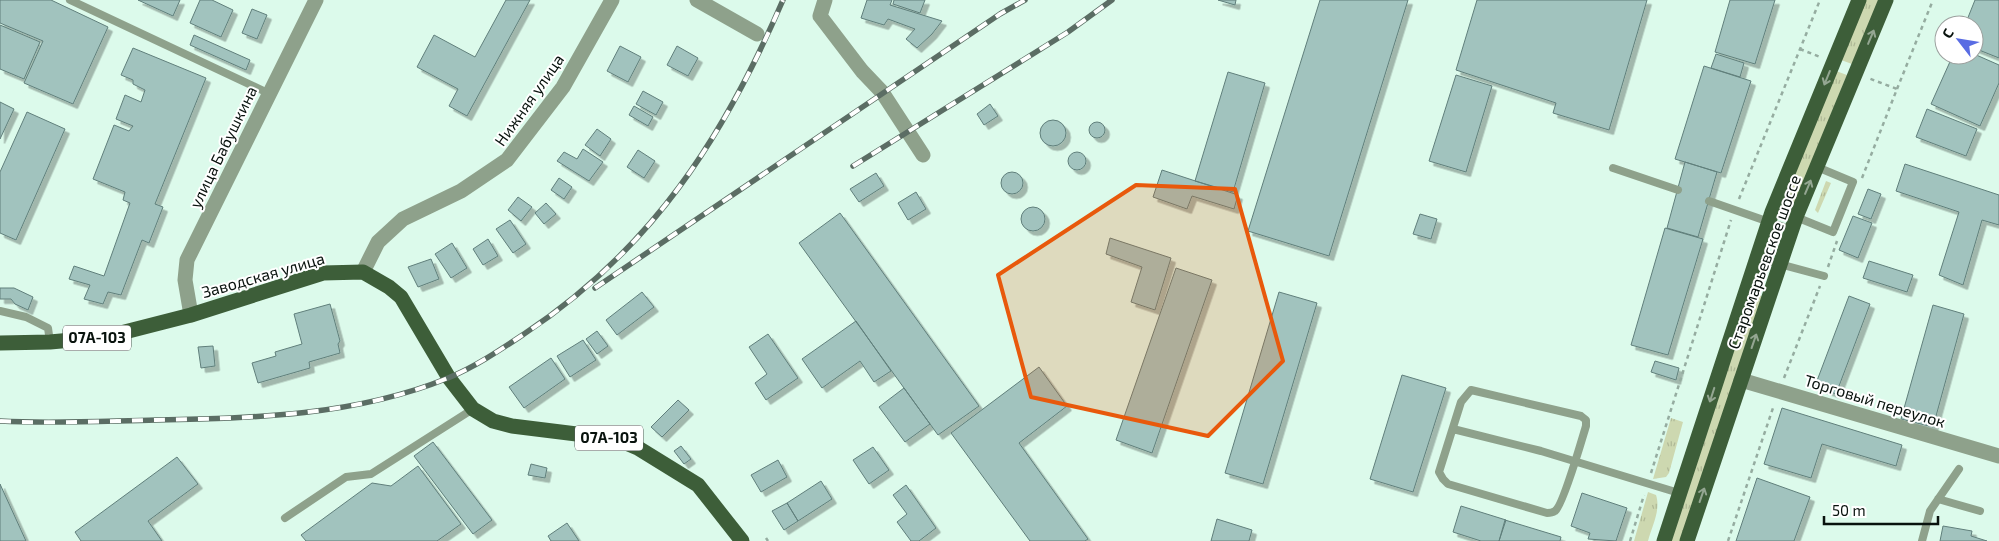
<svg xmlns="http://www.w3.org/2000/svg" width="1999" height="541" viewBox="0 0 1999 541" font-family="'Exo 2',sans-serif">
<style>
.grass{fill:url(#grass-tufts)}
.building{fill:#a1c3be;stroke:#607f7b;filter:url(#shadow)}
.lines{fill:none;stroke-linecap:round;stroke-linejoin:round}
.path{stroke:#95aca0;stroke-width:2.5;stroke-dasharray:4 4;stroke-linecap:butt}
.lane{stroke:#8ea18b;stroke-width:8}
.street{stroke:#8ea18b;stroke-width:15}
.primary{stroke:#3d5e39;stroke-width:15}
.rail-casing{stroke:#5b6d64;stroke-width:5.5}
.rail{stroke:#fff;stroke-width:4;stroke-dasharray:11;stroke-linecap:butt}
.oneway{stroke:#94a692}
.marked{fill:#e8590c;fill-opacity:0.2;stroke:#e8590c;stroke-width:4;stroke-linejoin:round}
.labels{text-anchor:middle;stroke-width:4;stroke-linejoin:round;paint-order:stroke}
.shield{fill:#fff;stroke:#525956;stroke-width:1}
.shield-label{font-size:15px;font-weight:bold;fill:#08120d}
.street-label{font-size:16px;fill:#08120d;stroke:#fff}
</style>
<defs>
<pattern id="grass-tufts" width="24" height="20" patternUnits="userSpaceOnUse" patternTransform="scale(1.25)"><rect width="24" height="20" fill="#cdd8b0"/><path d="M3 7l-1-3M5 7V3M7 7l1-3M15 17l-1-3M17 17v-4M19 17l1-3" fill="none" stroke="#afb896"/></pattern>
<filter id="shadow"><feDropShadow dx="4.5" dy="4.5" stdDeviation="0" flood-color="#0004"/></filter>
</defs>
<rect width="100%" height="100%" fill="#dcfaeb"/>
<!-- grass -->
<path class="grass" d="M1866,0H1879L1852,64L1841,60Z
M1836,71L1847,75L1795,203H1791L1784,199Z
M1826,181L1831,183L1818,213L1815,210Z
M1752,293L1762,296L1681,541H1670Z
M1671,418L1683,422L1669,473L1666,477L1653,479Z
M1648,492L1656,495C1661,510 1652,526 1648,541H1634Z"/>
<!-- building -->
<path class="building" d="M0,0H51L108,27L73,104L24,83L43,41L0,23Z
M138,0H180L173,16Z
M200,0H212L233,10L221,37L190,23Z
M506,0H530L467,116L449,106L458,89L417,67L434,35L475,57Z
M867,0H892L890,5L942,21L932,34L917,48L906,39L915,29L888,19L884,25L861,18Z
M894,0H925L920,13L893,4Z
M1218,0H1236L1235,5Z
M1320,0H1408L1329,256L1248,231Z
M1477,0H1647L1609,130L1553,113L1556,103L1456,70Z
M1730,0H1775L1755,64L1715,52Z
M1975,0H1999V58L1974,48V25H1965Z
M252,9L267,15L257,39L242,33Z
M0,25L40,42L24,79L0,69Z
M194,35L250,60L246,70L190,45Z
M620,46L641,57L628,82L607,71Z
M677,46L698,58L688,76L667,65Z
M133,48L206,78L155,204L163,207L149,243L142,240L121,295L108,292L103,304L84,299L90,285L69,279L74,266L104,276L130,203L123,200L125,192L93,179L114,125L129,131L133,126L116,119L125,95L141,102L145,90L133,84V80L121,75Z
M1716,54L1744,63L1740,77L1711,68Z
M1974,54L1999,65V83L1980,126L1931,104L1953,55Z
M1704,66L1751,81L1721,173L1675,159Z
M1228,72L1265,83L1233,192L1195,181Z
M1456,75L1492,86L1466,172L1429,161Z
M643,91L663,102L656,115L636,104Z
M0,102L14,109L0,139Z
M990,104L998,116L984,125L977,114Z
M634,106L653,117L648,126L629,115Z
M1927,109L1977,129L1966,156L1916,137Z
M27,112L65,129L16,240L0,233V172Z
M1040 133a13 13 0 1 1 26 0a13 13 0 1 1-26 0Z
M1089 130a8 8 0 1 1 16 0a8 8 0 1 1-16 0Z
M597,129L611,139L600,156L585,145Z
M583,149L603,162L589,181L557,161L564,152L577,159Z
M638,150L655,161L644,178L627,167Z
M1068 161a9 9 0 1 1 18 0a9 9 0 1 1-18 0Z
M1685,162L1717,172L1698,237L1667,228Z
M1905,164L1999,195V225L1982,220L1963,285L1939,275L1959,212L1896,191Z
M1162,170L1238,195L1234,209L1192,196L1187,209L1153,197Z
M1001 183a11 11 0 1 1 22 0a11 11 0 1 1-22 0Z
M876,173L884,186L859,202L850,189Z
M559,178L572,187L564,199L551,190Z
M1868,189L1881,194L1871,219L1858,214Z
M916,192L926,209L908,220L898,203Z
M518,197L532,207L521,221L508,210Z
M546,203L556,214L544,224L535,213Z
M1021 219a12 12 0 1 1 24 0a12 12 0 1 1-24 0Z
M840,213L979,406L938,435L799,243Z
M1420,214L1437,219L1431,239L1413,234Z
M1853,216L1872,223L1858,258L1839,250Z
M510,220L526,244L513,253L496,229Z
M1665,228L1703,239L1668,355L1631,345Z
M1110,238L1171,258L1155,310L1131,302L1142,267L1106,254Z
M488,239L498,256L483,265L473,249Z
M452,243L467,268L451,278L435,254Z
M431,259L439,279L418,287L408,267Z
M1869,261L1913,275L1907,292L1863,278Z
M1176,268L1212,280L1152,453L1116,440Z
M0,288H14L33,297L28,310L15,304L11,299H0Z
M642,292L654,307L617,335L606,320Z
M1279,292L1317,303L1263,484L1225,473Z
M1849,296L1870,304L1836,394L1815,386Z
M330,304L340,341L338,344L340,353L309,362L310,368L258,383L252,363L276,356L275,352L302,344L294,314Z
M1933,305L1964,314L1933,427L1901,419Z
M856,321L891,371L874,382L860,361L822,388L802,359Z
M597,331L608,346L597,354L586,339Z
M768,334L798,378L766,400L755,383L767,374L749,347Z
M583,340L596,360L570,377L557,356Z
M213,346L215,366L201,368L198,347Z
M551,358L565,379L524,408L509,387Z
M1655,361L1679,368L1676,380L1651,372Z
M1039,367L1067,406L1019,443L1088,539L1085,541H1030L951,433Z
M1402,375L1446,388L1413,492L1370,479Z
M904,388L930,424L905,442L879,407Z
M678,400L689,410L662,437L651,427Z
M1782,408L1902,445L1896,466L1822,444L1811,478L1764,464Z
M433,442L492,520L473,534L414,456Z
M681,446L691,459L684,464L674,451Z
M873,447L889,470L869,484L853,460Z
M177,457L198,484L148,521L162,541H81L75,532Z
M778,460L787,477L761,492L751,475Z
M531,464L547,468L545,478L528,475Z
M418,466L461,524L437,541H306L301,535L372,483L391,486Z
M1757,478L1810,497L1794,541H1736Z
M821,481L832,499L798,521L787,503Z
M0,484L26,541H0Z
M906,485L936,528L919,541H911L897,522L907,514L893,495Z
M1582,493L1627,508L1616,541L1588,539L1590,533L1571,526Z
M787,503L798,521L784,530L772,511Z
M1461,506L1506,520L1499,541H1481L1453,532Z
M1217,519L1252,530L1249,541H1211Z
M1505,520L1561,537L1560,541H1499Z
M567,523L579,541H551L548,536Z
M1943,526L1972,531L1971,536L1987,541H1940Z"/>
<g class="lines">
<!-- path -->
<path class="path" d="M1800,49L1820,57
M1897,89L1933,0
M1862,178L1897,89L1868,78
M1739,199L1820,0
M1828,267L1837,241
M1784,378L1820,286
M1651,473L1731,220
M766,538L768,541
M1630,541L1644,495
M1728,541L1774,405"/>
<!-- lane -->
<path class="lane" d="M70,0L268,93
M1613,168L1678,190
M1709,201L1792,230
M1796,217L1833,232L1853,182L1817,167
M1757,258L1824,276
M0,311L26,317L48,328L50,342
M1471,390L1581,416L1586,420V426C1582,439 1563,506 1555,511C1552,513 1549,513 1547,513L1448,484L1443,479L1439,472L1461,402Z
M1453,429L1541,451L1679,493
M1938,499L1980,511
M285,518L346,477L371,474L473,409
M1922,541L1930,511L1959,469"/>
<!-- street -->
<path class="street" d="M697,0L757,34
M825,0L820,16L862,71L882,92L923,155
M363,272L378,242L403,219L461,191L507,160L563,87L612,0
M191,315L185,280L187,260L316,0
M1741,380L1999,456"/>
<!-- primary -->
<path class="primary" d="M0,343L50,342L105,337L191,315L323,273L363,272L389,287L401,297L449,378L473,409L493,421L512,426L617,439L638,448L698,485L742,541
M1664,541L1772,212L1859,0
M1687,541L1796,217L1886,0"/>
<defs>
<path id="rail" d="M853,166L1068,32L1112,0
M595,288L1000,14L1025,0
M0,421C52,424 104,421 156,420C255,418 355,416 448,378C475,367 500,350 524,334C652,249 723,139 783,0"/>
</defs>
<!-- rail casing -->
<use href="#rail" class="rail-casing"/>
<!-- rail -->
<use href="#rail" class="rail"/>
</g>
<!-- one-way arrows -->
<defs><path id="oneway-shaft" d="M-6 0H5M1.5-3L5.5 0L1.5 3" fill="none" stroke-width="1.6" stroke-linecap="round" stroke-linejoin="round" transform="scale(1.25)"/></defs>
<g class="oneway">
<use href="#oneway-shaft" transform="translate(1871 37) rotate(-67)"/>
<use href="#oneway-shaft" transform="translate(1827 78) rotate(112)"/>
<use href="#oneway-shaft" transform="translate(1808 187) rotate(-67)"/>
<use href="#oneway-shaft" transform="translate(1754 341) rotate(-71)"/>
<use href="#oneway-shaft" transform="translate(1712 395) rotate(108)"/>
<use href="#oneway-shaft" transform="translate(1702 495) rotate(-71)"/>
</g>
<!-- marked area -->
<path class="marked" d="M1136,185L1235,189L1283,361L1208,436L1031,397L998,275Z"/>
<g class="labels">
<!-- shield labels -->
<g class="shield">
<rect x="63" y="325.5" width="68" height="25" rx="4"/>
<rect x="575" y="425.5" width="68" height="25" rx="4"/>
</g>
<g class="shield-label">
<text x="97" y="343">07А-103</text>
<text x="609" y="443">07А-103</text>
</g>
<!-- street labels -->
<g class="street-label">
<text transform="translate(529 100) rotate(-55)" y="6">Нижняя улица</text>
<text transform="translate(223 147) rotate(-64)" y="6">улица Бабушкина</text>
<text transform="translate(1764 262) rotate(-70)" y="6">Старомарьевское шоссе</text>
<text transform="translate(263 275) rotate(-16)" y="6">Заводская улица</text>
<text transform="translate(1875 401) rotate(17)" y="6">Торговый переулок</text>
</g>
</g>
<!-- north arrow -->
<g transform="translate(1959 40) rotate(301)"><circle r="24" fill="#ffffff" stroke="#9ca09e"/>
<path d="M0-4L9 19L0 12L-9 19Z" fill="#596ce3"/>
<text y="-8" font-size="14" font-weight="bold" text-anchor="middle" fill="#08120d">С</text>
</g>
<!-- scale -->
<path d="M1824 516v8h114v-8" fill="none" stroke="#08120d" stroke-width="2.5"/>
<text x="1832" y="516" font-size="15" fill="#08120d" stroke="#ffffff" stroke-width="4" paint-order="stroke">50 m</text>
</svg>
